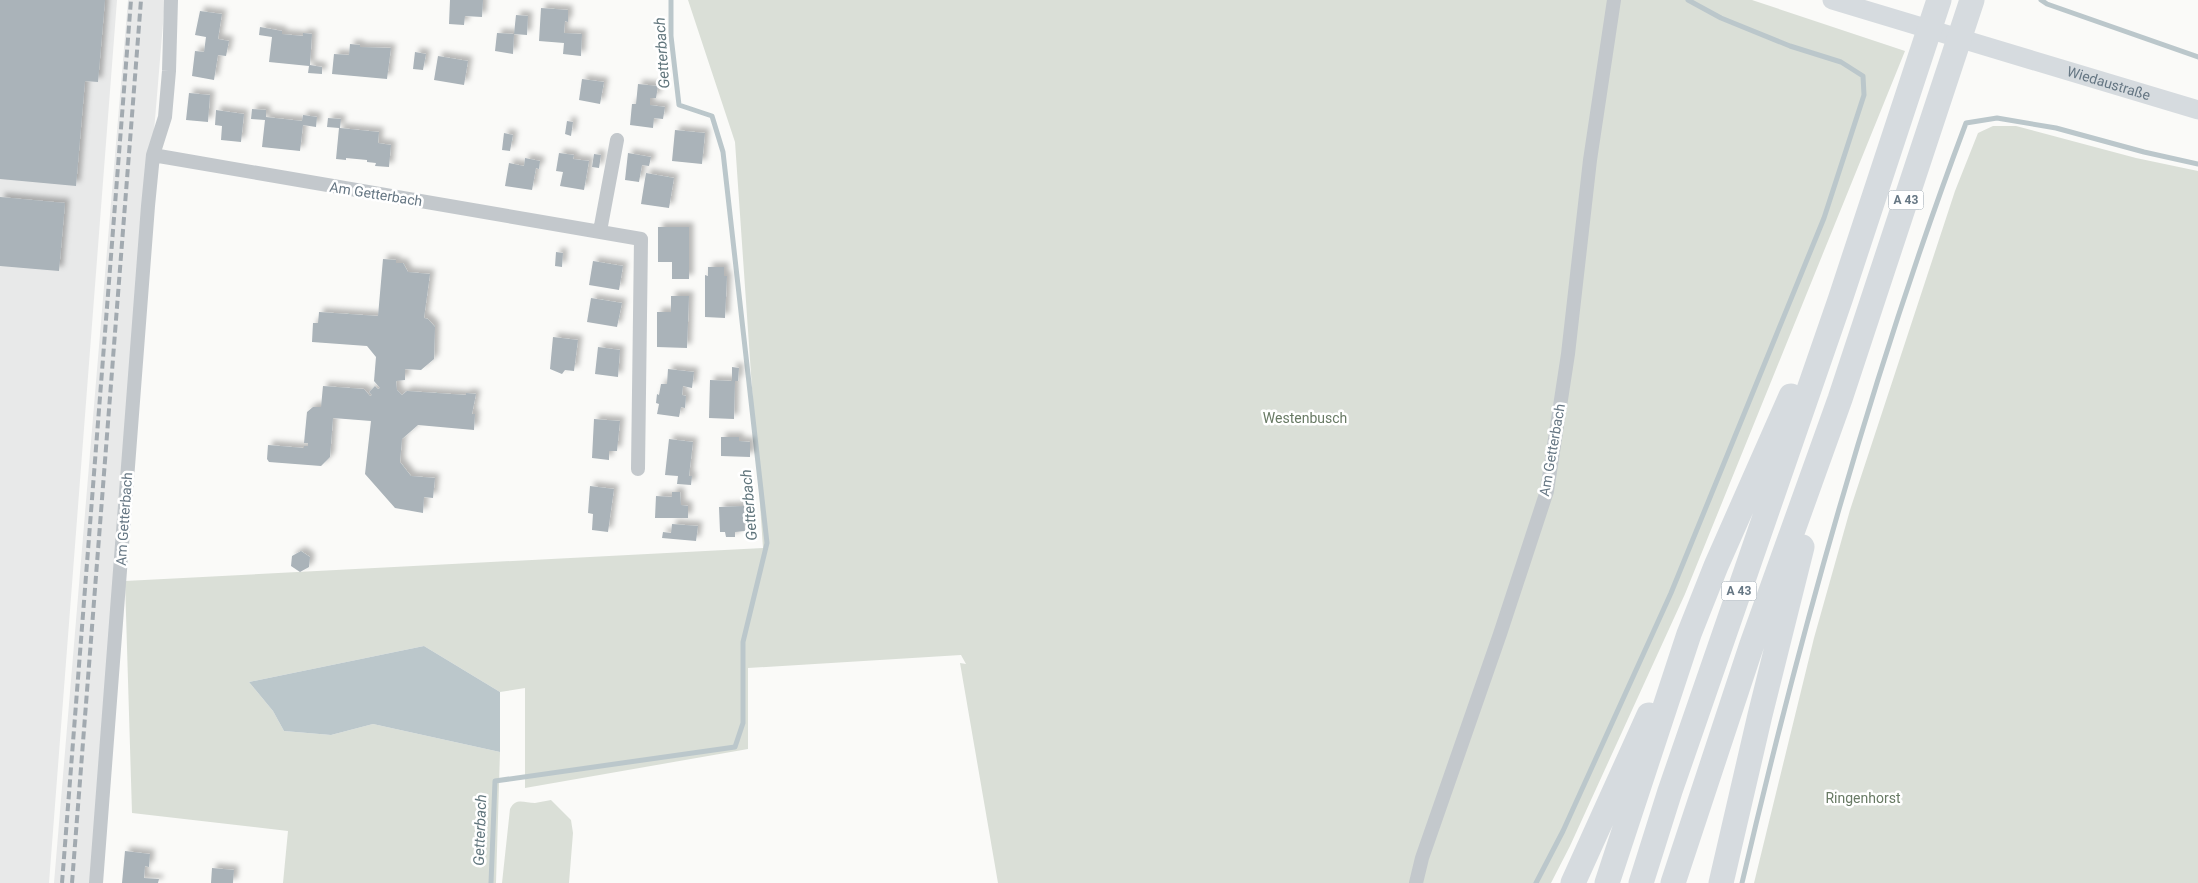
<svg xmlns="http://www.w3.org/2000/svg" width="2198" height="883" viewBox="0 0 2198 883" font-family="Roboto,sans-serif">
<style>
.built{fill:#e8e9e9}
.green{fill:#dadfd7}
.water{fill:#bbc7cb}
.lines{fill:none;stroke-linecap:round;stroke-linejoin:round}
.stream{stroke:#bbc7cb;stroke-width:5}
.building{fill:#aab3b9;filter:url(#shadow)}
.street{stroke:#c3c8cc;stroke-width:14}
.secondary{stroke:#d6dbdf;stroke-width:19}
.highway{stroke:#d6dbdf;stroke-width:25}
.rail{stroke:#a2aab0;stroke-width:4;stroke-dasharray:8 4;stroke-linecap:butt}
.labels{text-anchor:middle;stroke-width:5;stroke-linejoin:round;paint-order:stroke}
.shield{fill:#fff;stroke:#939fa8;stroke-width:1}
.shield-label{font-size:12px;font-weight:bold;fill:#657683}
.street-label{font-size:14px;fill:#657683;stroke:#fff}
.park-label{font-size:14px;fill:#687a64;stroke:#fff}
.water-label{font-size:15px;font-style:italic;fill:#60757c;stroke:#fff}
</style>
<defs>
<filter id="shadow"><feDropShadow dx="4.5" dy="-4.5" stdDeviation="2.5" flood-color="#0004"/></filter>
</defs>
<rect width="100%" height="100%" fill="#fafaf8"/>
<!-- built -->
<path class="built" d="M0,0H117L49,883H0Z
M128,0H165L91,883H54Z"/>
<!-- green -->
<path class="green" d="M688,0H1752L1905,51L1685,594L1570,846L1551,883H998L960,663L966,664L961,655L748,668V749L525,788V688L500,692L424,646L249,682L273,711L284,731L331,735L373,724L500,752L496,883H283L288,831L132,813L125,581L763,548L735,142Z
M1993,126H2016L2136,158L2198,171V883H1754L1814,638L1850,510L1955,191L1978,133Z
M551,800L571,820L573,833L569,883H502L510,809C516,797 524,803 535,803C540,802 546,801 551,800Z"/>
<!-- water -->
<path class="water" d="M424,646L500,692V752L373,724L331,735L284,731L273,711L249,682Z"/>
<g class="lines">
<!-- stream -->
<path class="stream" d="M2041,0L2047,4L2198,57
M491,883L495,781L735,747L743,723V642L767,543L723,152L712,116L679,105L671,36V0
M1536,883L1563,831L1671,593L1824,218L1864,95L1863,76L1841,62L1790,46L1721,18L1688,0
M1742,883C1802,626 1873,370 1966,123L1997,118L2056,128L2144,152L2198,164"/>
</g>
<!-- building -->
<path class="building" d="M0,0H105L98,82L85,81L76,186L0,179Z
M450,0H483L482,17L465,16L464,25L449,24Z
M541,8L568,10V22L565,21L564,33L582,34L581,56L563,54L564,43L539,41Z
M200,11L222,14L218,39L229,41L226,56L218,55L214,80L192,76L195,51L204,52L206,37L195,35Z
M516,15L528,16L527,35L514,34L513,54L495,51L497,33L514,34Z
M260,27L282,31V34L303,36V33L312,34L310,65L322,67V74L308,73L309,66L269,62L272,37L259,35Z
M350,44L360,45V47L391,48L387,79L332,74L334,54L349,55Z
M415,52L426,54L423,70L413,69Z
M438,56L468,61L464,85L434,80Z
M582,79L604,82L600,104L579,100Z
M638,84L658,86L656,98H650V105L665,107L663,119L654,118L653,128L630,125L632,104H636Z
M189,93L210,95L208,122L186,120Z
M252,109L266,110V117L302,121L303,115L317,117L316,127L303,125L300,151L262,147L265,120L251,119Z
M216,110L244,114L241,142L221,140L222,126L215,125Z
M328,118L341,119L340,128L379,132L378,143L391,145L389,167L375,166L376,163L367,162V160L346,158V160L336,159L339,128L327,127Z
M567,121L573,122L571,136L565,134Z
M675,130L705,133L702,164L672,161Z
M504,133L513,135L510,151L502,150Z
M559,153L574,155L573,159L589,161L584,190L560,186L563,172L556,171Z
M628,153L651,157L649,166L642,165L639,182L625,180Z
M594,154L601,155L599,168L592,167Z
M525,158L540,161L539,169L536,168L532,190L505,186L509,163L524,166Z
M646,173L674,178L669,208L641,204Z
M0,197L65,203L59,271L0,266Z
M658,227H689V279H672V262H658Z
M556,252L563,253L562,267L555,266Z
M383,259L396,260V263H403L408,272L430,274L424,318L428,319L435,327L434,359L421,370L405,369V380L396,381L397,390L402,395L407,391L466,395V393L476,394L472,414H475L474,430L418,425L402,439L400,462L411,476L435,478L433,498L424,497L423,513L395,508L365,474L371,421L333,418L330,457L321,466L269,462L267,459L268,445L304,448V446H308V443H304L307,412L313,407H321L323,386L364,389L370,396L372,395L369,392L375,386L378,389L380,388L374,381L376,357L367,346L312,342L313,323H318L319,312L378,316Z
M593,261L623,266L619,290L589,285Z
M708,267H724V276H727L725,318L705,317V275L708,276Z
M671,296H689L687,348L657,347V312H671Z
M591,298L622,303L617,327L587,322Z
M553,337L578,340L574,371L565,370L562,374L550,369Z
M598,347L620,350L618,377L595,374Z
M732,367L739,368L738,381H735L734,419L709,418L710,380L732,381Z
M668,369L694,372L692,388L683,386L682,395L686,396L685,408L681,407L679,417L657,414L659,404L656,403L657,394L659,395L661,384H667Z
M594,419L620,421L617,451H609V460L592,458Z
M721,437H739V441L750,442V457L721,456Z
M669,439L693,442L689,476H692L691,485L677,484L678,476L665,475Z
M590,486L614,489L608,532L592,530L593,514L588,513Z
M672,492H680L681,505L688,506V518H655L656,496L672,497Z
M744,506L745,531L735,532V537H726L725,532H720L719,507Z
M672,524L698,526L696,541L662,538L663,532L671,533Z
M301,551L310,557L309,567L300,572L291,566L292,556Z
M125,851L150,854L149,867L145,866L144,878L159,879L158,883H122Z
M212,868L234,870L233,883H211Z"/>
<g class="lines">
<!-- street -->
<path class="street" d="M153,155L641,239L638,469
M600,231L617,140
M96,883L148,206L153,155L165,117L169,71L171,0
M1416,883L1422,858L1500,634L1547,491L1568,354L1590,160L1614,0"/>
<!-- secondary -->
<path class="secondary" id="s1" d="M1832,0L2198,110"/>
<!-- highway -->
<path class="highway" d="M1573,883L1649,715
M1607,883L1689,634L1716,566L1791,396
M1641,883L1670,791L1840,300L1939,0
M1673,883L1752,644L1840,399L1972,0
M1721,883L1760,715L1802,547"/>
<!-- rail -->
<path class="rail" d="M62,883L131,0
M72,883L141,0"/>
</g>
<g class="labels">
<!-- shield labels -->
<g class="shield">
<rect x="1888.5" y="190.5" width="35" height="19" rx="4"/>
<rect x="1721.5" y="581.5" width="35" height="19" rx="4"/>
</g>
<g class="shield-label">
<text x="1906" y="204">A 43</text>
<text x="1739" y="595">A 43</text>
</g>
<!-- street labels -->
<g class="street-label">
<text dy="5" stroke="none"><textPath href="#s1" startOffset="289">Wiedaustraße</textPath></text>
<text transform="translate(376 194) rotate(9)" y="5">Am Getterbach</text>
<text transform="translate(1552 450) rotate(-80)" y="5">Am Getterbach</text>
<text transform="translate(124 519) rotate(-86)" y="5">Am Getterbach</text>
</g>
<!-- park labels -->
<g class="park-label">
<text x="1305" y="423">Westenbusch</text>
<text x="1863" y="803">Ringenhorst</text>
</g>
<!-- water labels -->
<g class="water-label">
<text transform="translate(662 53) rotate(-94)" y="5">Getterbach</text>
<text transform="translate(749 505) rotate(-95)" y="5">Getterbach</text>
<text transform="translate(480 830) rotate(-88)" y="5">Getterbach</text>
</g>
</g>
</svg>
